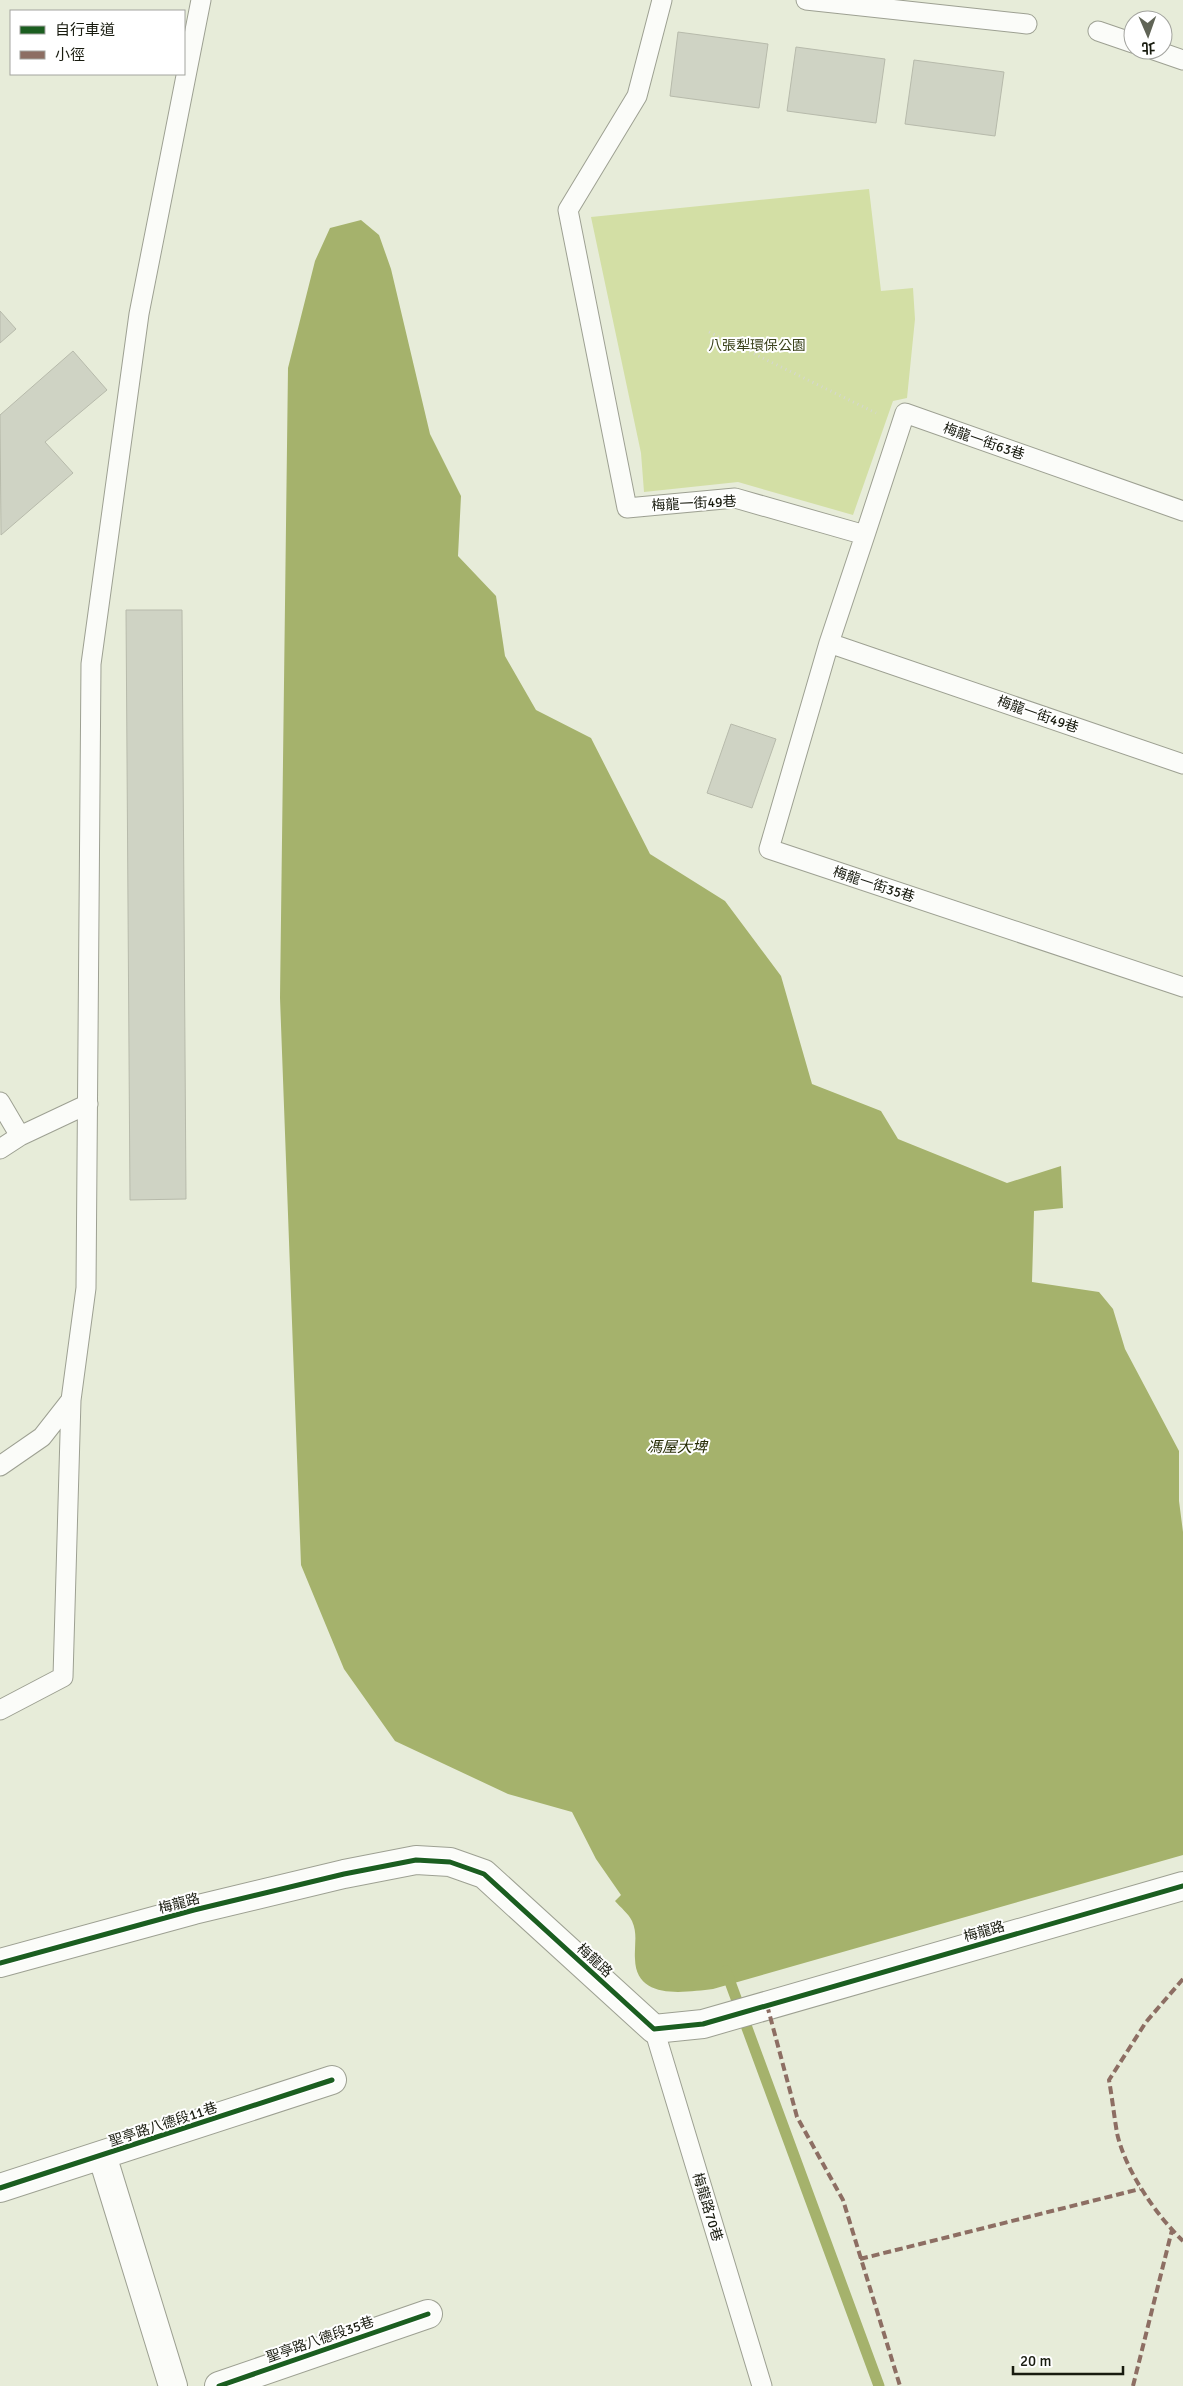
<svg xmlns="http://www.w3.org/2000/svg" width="1183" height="2386" viewBox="0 0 1183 2386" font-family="Signika,'Noto Sans TC',sans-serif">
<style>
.green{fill:#d3dfa5}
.water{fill:#a5b26c}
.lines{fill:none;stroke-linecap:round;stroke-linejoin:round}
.stream{stroke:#a5b26c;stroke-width:11}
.building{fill:#cfd3c4;stroke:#b7baab}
.service-casing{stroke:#9da092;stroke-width:21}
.minor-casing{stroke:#9da092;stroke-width:30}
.tertiary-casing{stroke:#9da092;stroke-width:30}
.path{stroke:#d5d7d0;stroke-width:3;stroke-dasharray:1 4;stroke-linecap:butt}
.service{stroke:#fbfcf9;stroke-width:19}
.minor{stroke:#fbfcf9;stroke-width:28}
.tertiary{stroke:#fbfcf9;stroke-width:28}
.quiet{stroke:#8d6e63;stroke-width:4;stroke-dasharray:8 4;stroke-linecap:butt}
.cycleway-casing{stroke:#fff;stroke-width:8}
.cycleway{stroke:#1b5e20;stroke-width:5}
.labels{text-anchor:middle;stroke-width:4;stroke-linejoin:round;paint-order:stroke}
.park-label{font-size:14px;fill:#3b421c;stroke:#fff}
.street-label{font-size:14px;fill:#181b0f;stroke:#fff}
.water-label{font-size:15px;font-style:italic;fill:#272d06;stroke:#fff}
</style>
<rect width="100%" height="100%" fill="#e7ecd9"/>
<!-- green -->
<path class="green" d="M869,189L881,291L913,288L915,319L907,398L893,401L853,515L738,482L644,492L641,453L591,217Z"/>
<!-- water -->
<path class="water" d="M361,220L379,235L391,269L430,434L461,496L458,556L496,596L505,656L536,710L591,738L650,854L725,901L781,976L812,1084L881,1111L898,1139L1007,1183L1061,1166L1063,1208L1034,1211L1032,1282L1099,1292L1113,1309L1125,1349L1179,1451V1501L1183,1532V1855L713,1989C685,1992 636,2001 635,1959C634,1946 638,1934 632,1921C629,1914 620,1907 615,1901L621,1895L596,1859L572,1812L508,1794L395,1741L344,1669L301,1565L280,998L288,368L315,261L330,228Z"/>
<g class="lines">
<!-- stream -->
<path class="stream" d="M726,1971L879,2386"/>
</g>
<!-- building -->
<path class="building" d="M678,32L768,44L759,108L670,96Z
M796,47L885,59L876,123L787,111Z
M914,60L1004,72L995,136L905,124Z
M0,311L16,329L0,343Z
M73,351L107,390L45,442L73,473L1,535L0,415Z
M126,610H182L186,1199L130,1200Z
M731,724L776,739L752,808L707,793Z"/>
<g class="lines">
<defs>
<path id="service" d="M662,0L637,96L568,210L627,508L735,498L865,535L829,643L1183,764
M806,0L1027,24
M1098,31L1133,43
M1154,50L1183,60
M865,535L905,413L1183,511
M829,643L769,849L1183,987
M0,1102L20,1136
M0,1149L20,1136L88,1104
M0,1466L42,1437L71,1400L86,1288L91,664L139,314L201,0
M0,1710L63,1677L71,1400
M654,2029L762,2386"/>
<path id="minor" d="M102,2155L173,2386
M0,2188L332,2080
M219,2386L428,2314"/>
<path id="tertiary" d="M0,1963L194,1910L344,1874L416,1860L450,1862L484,1874L654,2029L703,2024L1183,1886"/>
</defs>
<!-- service casing -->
<use href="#service" class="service-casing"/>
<!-- minor casing -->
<use href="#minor" class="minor-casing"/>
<!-- tertiary casing -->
<use href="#tertiary" class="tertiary-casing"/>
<!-- path -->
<path class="path" d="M709,332L876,413"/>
<!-- service -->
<use href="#service" class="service"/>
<!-- minor -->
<use href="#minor" class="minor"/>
<!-- tertiary -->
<use href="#tertiary" class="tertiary"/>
<!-- quiet -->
<path class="quiet" d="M1183,1979L1146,2022L1109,2080C1112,2097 1114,2115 1117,2133C1125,2170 1156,2215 1183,2241
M767,2005L797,2117L843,2200L900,2386
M860,2259L1140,2189
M1133,2386L1172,2230"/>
<defs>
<path id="cycleway" d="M0,1963L194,1910L344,1874L416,1860L450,1862L484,1874L654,2029L703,2024L1183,1886
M0,2188L332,2080
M219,2386L428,2314"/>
</defs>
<!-- cycleway casing -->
<use href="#cycleway" class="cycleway-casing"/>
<!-- cycleway -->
<use href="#cycleway" class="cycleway"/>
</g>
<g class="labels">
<!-- park labels -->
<g class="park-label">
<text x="757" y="350">八張犁環保公園</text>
</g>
<!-- street labels -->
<g class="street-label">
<text transform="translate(984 441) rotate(19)" y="5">梅龍一街63巷</text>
<text transform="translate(694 503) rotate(-3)" y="5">梅龍一街49巷</text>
<text transform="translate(1038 714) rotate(19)" y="5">梅龍一街49巷</text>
<text transform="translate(874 884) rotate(18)" y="5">梅龍一街35巷</text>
<text transform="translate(179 1903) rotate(-15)" y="5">梅龍路</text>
<text transform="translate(984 1931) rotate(-16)" y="5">梅龍路</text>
<text transform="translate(595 1960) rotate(42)" y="5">梅龍路</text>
<text transform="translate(163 2124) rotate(-18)" y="5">聖亭路八德段11巷</text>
<text transform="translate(708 2207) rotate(73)" y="5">梅龍路70巷</text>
<text transform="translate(320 2339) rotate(-19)" y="5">聖亭路八德段35巷</text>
</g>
<!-- water labels -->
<g class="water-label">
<text x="677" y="1452">馮屋大埤</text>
</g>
</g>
<!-- legend -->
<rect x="10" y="10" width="175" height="65" fill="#ffffff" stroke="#a3a49f"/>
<rect x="20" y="26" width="25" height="8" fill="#1b5e20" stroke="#a3a49f"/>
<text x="55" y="35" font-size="15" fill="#181b0f">自行車道</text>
<rect x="20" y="51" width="25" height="8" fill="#8d6e63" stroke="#a3a49f"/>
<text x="55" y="60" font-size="15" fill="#181b0f">小徑</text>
<!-- north arrow -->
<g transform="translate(1148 35) rotate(178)"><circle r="24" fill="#ffffff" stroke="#a3a49f"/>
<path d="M0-4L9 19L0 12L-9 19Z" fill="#606456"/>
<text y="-8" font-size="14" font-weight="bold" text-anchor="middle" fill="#181b0f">北</text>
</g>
<!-- scale -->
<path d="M1013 2366v8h110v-8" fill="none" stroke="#181b0f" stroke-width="2.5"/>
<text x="1020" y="2366" font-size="15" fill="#181b0f" stroke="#ffffff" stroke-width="4" paint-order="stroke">20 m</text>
</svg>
